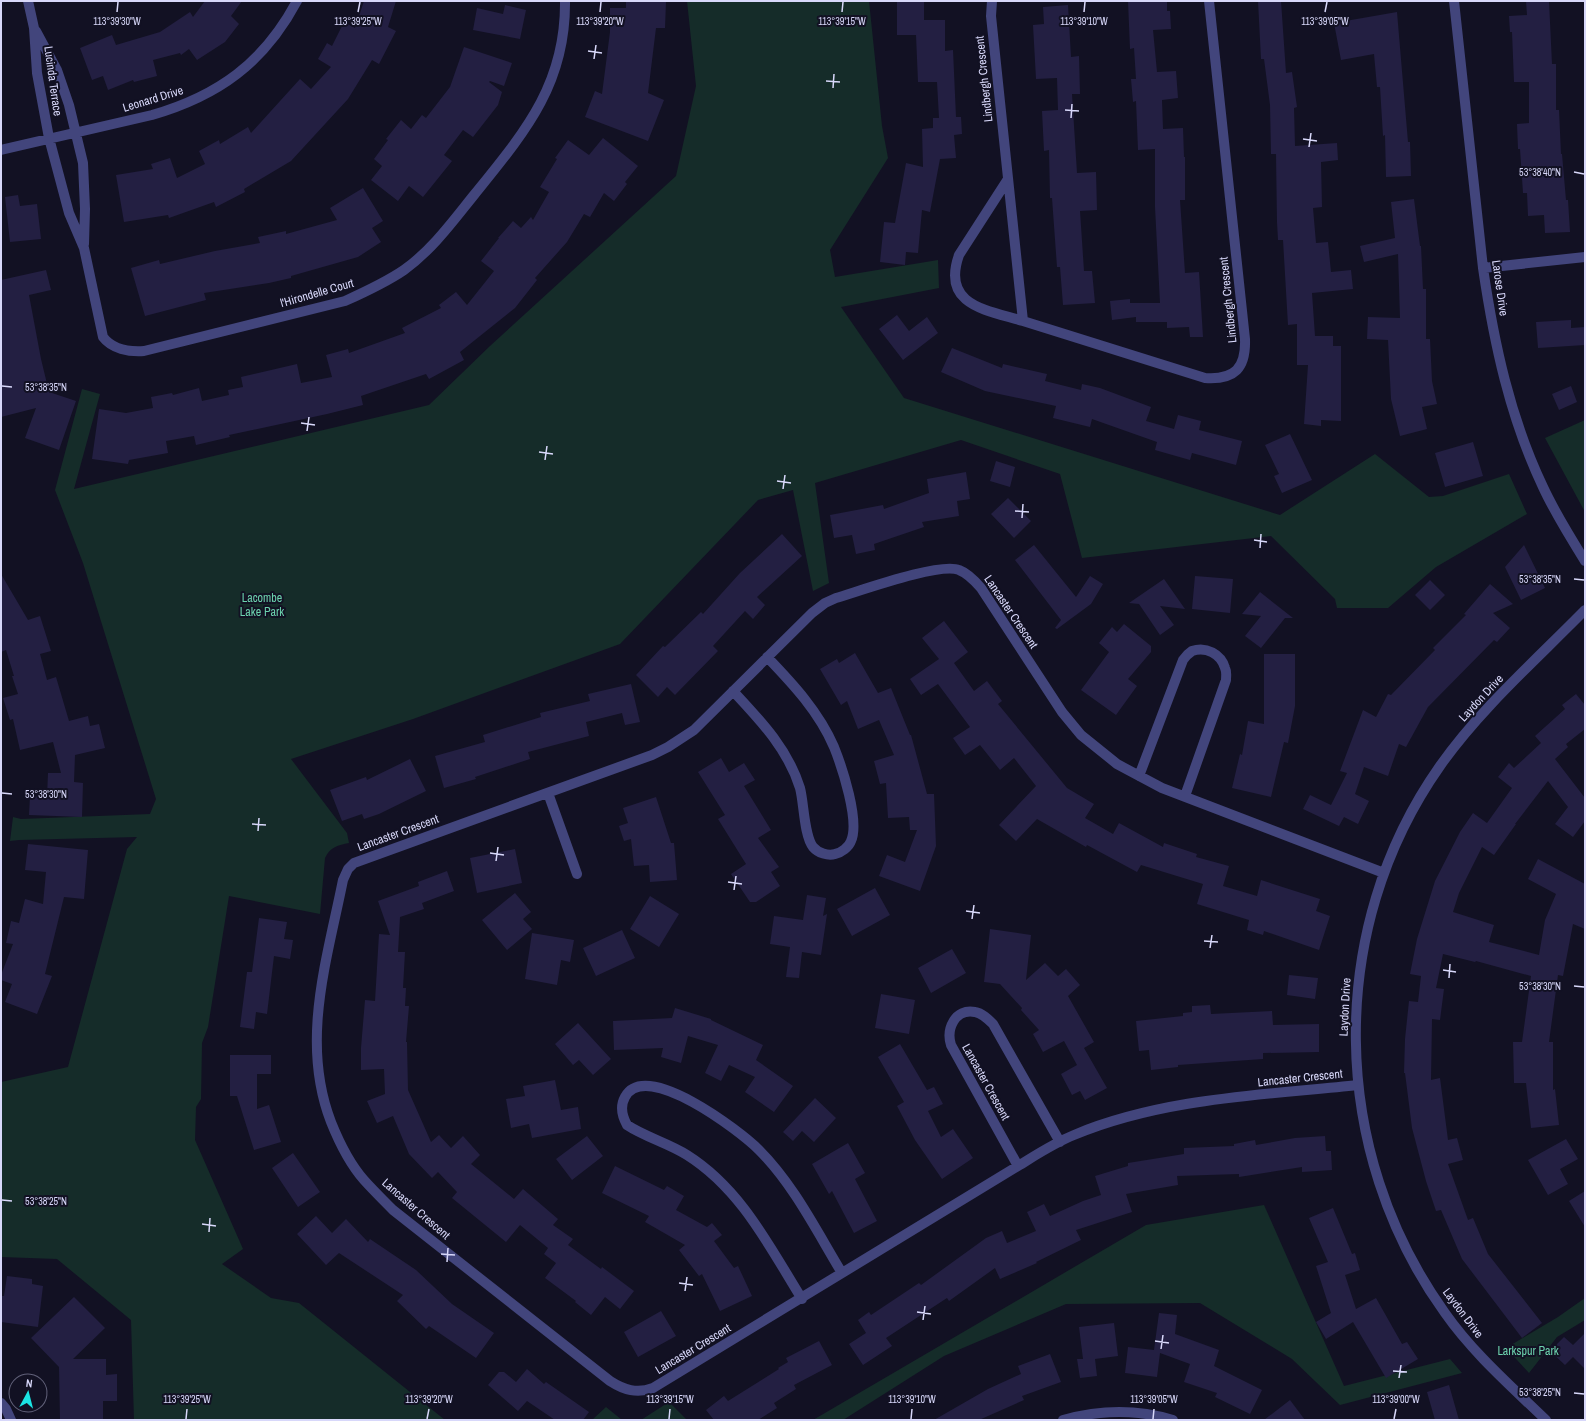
<svg xmlns="http://www.w3.org/2000/svg" width="1586" height="1421" viewBox="0 0 1586 1421" font-family="'Archivo Narrow',sans-serif">
<style>
.green{fill:#152c29}
.building{fill:#231f42}
.lines{fill:none;stroke-linecap:round;stroke-linejoin:round}
.minor{stroke:#42457c;stroke-width:10}
.ticks{fill:none;stroke:#d8d8fa;stroke-width:1.5}
.labels{text-anchor:middle;stroke-width:4;stroke-linejoin:round;paint-order:stroke}
.street-label{font-size:12px;fill:#d8d8fa;stroke:#121123}
.park-label{font-size:12px;fill:#6cd2ae;stroke:#121123}
.ticks-label{font-size:10px;text-anchor:middle;fill:#d8d8fa;stroke:#121123;stroke-width:4;stroke-linejoin:round;paint-order:stroke}
</style>
<rect width="100%" height="100%" fill="#121123"/>
<!-- green -->
<path class="green" d="M687,1H869L882,126L888,158L830,250L835,277L938,260L939,288L841,307L904,398L1280,515L1375,454L1429,497L1443,496L1509,474L1527,514L1436,567L1388,608H1337L1335,599L1271,536L1082,558L1060,474L961,440L815,483L829,583L813,591L793,490L758,500L620,644L413,719L291,759L347,833L349,843C338,845 330,847 325,858L320,914L229,896L208,1027L202,1043L201,1099L196,1107L195,1140L243,1249L222,1264L271,1298L299,1303L445,1420H134L131,1320L57,1259L1,1257V1082L68,1067L127,849L137,837L19,840L10,841L13,817L21,819L150,814L156,799L83,563L55,490L82,389L100,394L74,489L429,405L490,346L676,176L696,86Z
M1585,420V512L1545,438Z
M1264,1205L1344,1386L1450,1359L1462,1373L1340,1405L1292,1359L1200,1303L1066,1304L944,1356L843,1420H813L1146,1225Z
M1585,1298V1320L1557,1337L1529,1373L1506,1348L1558,1317Z
M669,1402L687,1420H641Z
M606,1407L622,1420H592Z"/>
<!-- building -->
<path class="building" d="M205,1H242L231,16L239,24L225,42L197,60L189,49L181,55L180,53L153,60L157,76L134,82L133,80L108,90L103,76L92,80L80,48L112,35L116,45L160,32L190,12L193,17Z
M364,1H396L388,27L396,31L379,64L372,60L348,99L291,161L244,189L245,192L216,207L214,202L169,218L168,215L124,222L116,175L153,169L151,164L170,158L177,178L205,164L199,151L219,140L220,144L248,127L251,133L300,79L311,89L331,67L318,59L327,43L332,46L344,22L355,28Z
M626,1L666,2L665,28H656L648,93L664,100L648,141L585,117L595,91L602,94L610,32V8H626Z
M897,1H924V20H945V51L953,50L956,117H961L962,134L954,135L956,158L940,159L930,212L922,210L918,253L906,252L905,265L880,262L884,222L895,223L906,163L923,167L922,129L933,128V118H939L937,82H918L916,35H897Z
M1128,1H1167V11H1170L1171,29L1153,30L1157,72L1176,71L1178,98L1162,100L1163,129L1183,128L1184,157H1185V200H1180L1185,273L1199,272L1203,337H1190L1189,327L1167,328V322H1136V317L1112,320L1110,301L1130,299V303H1160L1155,207V149L1138,150L1136,101L1133,102L1131,79H1136L1134,48L1130,49Z
M1258,1H1281L1286,73L1292,72L1297,107L1294,108L1295,146L1337,143L1338,160L1321,162L1322,207L1313,208L1316,243L1328,242L1331,272L1351,270L1353,289L1312,293L1315,336H1333V346H1341V421L1321,420V426L1304,424L1308,365H1297V324L1288,325L1283,240H1278L1277,222L1276,154H1271L1270,105L1264,59H1261Z
M1526,1H1549L1552,64H1556V110H1559L1561,154H1562L1566,200H1568L1570,232L1545,233L1544,215L1528,216L1527,193H1523L1520,149H1518L1517,124L1529,123V82H1514L1512,32H1510L1509,16L1527,15Z
M505,5L526,10L520,39L473,30L477,8L503,14Z
M1068,5L1071,57L1079,56L1080,94H1072L1077,173L1096,172L1097,210L1080,211L1084,271H1092L1095,303L1063,305L1060,267H1057L1052,198H1050L1049,150L1044,151L1042,111L1058,110L1057,78L1036,79L1033,25L1044,24L1043,7Z
M1397,12L1408,142H1410L1411,176L1386,177L1385,135L1383,136L1380,87H1377L1374,54L1341,60L1334,23Z
M464,47L512,63L504,86L490,81L489,82L502,92L498,105L473,137L463,130L444,155L452,161L423,197L409,186L398,201L371,180L382,166L374,159L388,140L386,139L401,120L411,129L422,115L426,118L450,87Z
M603,138L638,166L625,182L627,184L614,201L604,193L590,217L584,214L567,242L535,278L537,280L515,308L460,352L464,360L429,379L426,374L361,396L363,405L327,414L229,435L230,437L196,445L194,436L166,441L168,453L129,460L128,464L92,459L99,409L126,413L153,408L151,397L172,393L173,395L199,388L202,401L229,395L228,390L243,387L241,377L297,364L301,383L332,377L326,355L348,349L349,353L405,333L402,328L441,308L439,305L456,292L467,305L494,271L481,261L499,238H498L513,221L521,228L531,217L533,220L549,192L540,187L557,159L555,158L568,140L589,155Z
M363,188L383,221L372,228L381,242L358,257L291,276V278L269,283L204,293L206,300L145,316L131,268L159,260L160,264L215,251L260,243L258,237L286,231V234L337,220L330,208Z
M18,195L20,206L37,204L41,239L10,242L5,197Z
M1414,199L1420,246H1421L1423,289H1426V339H1430L1432,381L1437,404L1422,407L1427,429L1400,436L1391,399L1388,340L1367,339L1368,317L1400,318L1398,254L1364,262L1360,246L1395,238L1391,202Z
M46,270L51,290L29,295L41,359L49,392L76,401L59,450L25,438L36,408L1,417V280Z
M897,315L909,331L927,317L938,333L903,360L879,329Z
M1571,320V328L1585,327V345L1538,348L1536,322Z
M952,348L1002,368L1003,364L1047,374L1045,381L1081,390L1082,384L1100,388L1151,407L1146,421L1174,429L1178,415L1201,421L1199,430L1242,441L1236,465L1192,453L1190,460L1155,450L1157,442L1092,419L1090,427L1053,418L1056,406L985,391L941,372Z
M1571,386L1577,402L1559,410L1552,394Z
M1290,434L1312,480L1282,493L1274,476L1279,474L1265,445Z
M1473,442L1483,476L1445,487L1435,453Z
M996,461L1015,467L1010,487L990,481Z
M966,472L970,499L957,501L959,516L922,522L924,527L874,544L875,550L856,554L852,535L834,538L830,515L883,505L884,509L929,493L927,479Z
M1008,498L1031,521L1014,538L991,514Z
M782,534L802,556L757,597L765,605L753,619L745,611L713,646L718,651L675,695L667,687L658,697L636,675L663,646L665,647L701,612L703,614L740,573Z
M1034,545L1076,597L1090,576L1103,584L1091,604L1057,629L1055,628L1061,620L1015,560Z
M1524,545L1545,588L1521,600L1505,567Z
M1,574L28,620L40,616L51,651L40,654L47,680L56,677L69,721L88,716L90,726L99,724L105,748L75,755L74,782L83,783L82,817L29,815L30,796L47,797L48,773H61L53,742L20,750L13,719L10,720L3,698L18,694L12,676H14L6,650L1,652Z
M1195,576L1233,579L1230,613L1192,609Z
M1164,579L1185,609L1160,606L1174,625L1160,635L1139,604L1129,603Z
M1430,580L1445,595L1430,610L1415,595Z
M1490,584L1513,604L1493,613L1510,628L1497,642L1494,640L1428,707L1406,747L1399,744L1388,776L1364,767L1355,794L1369,801L1358,824L1344,817L1339,826L1303,809L1310,795L1331,805L1347,773L1340,771L1363,710L1376,717L1388,694L1391,695L1435,650L1433,648L1466,615L1464,614Z
M1260,592L1293,618H1285L1261,648L1245,636L1261,616L1242,614Z
M944,621L968,652L954,663L974,691L987,681L1002,701L998,704L1067,788L1094,804L1085,818L1113,834L1119,823L1163,847L1164,843L1197,854L1196,857L1229,866L1223,886L1257,896L1261,880L1320,899L1316,911L1330,916L1319,950L1264,931L1263,935L1247,930L1249,920L1197,904L1203,884L1141,865L1137,872L1087,845L1086,847L1037,819L1016,841L999,825L1036,786L1014,758L1000,770L980,745L965,755L953,738L970,727L938,684L921,695L910,679L939,659L922,638Z
M1124,624L1151,646V652L1128,679L1137,686L1116,715L1081,690L1109,652L1099,643L1112,627L1117,632Z
M855,653L878,693L891,688L910,735H911L927,794H934L936,846L920,891L879,876L887,855L905,862L917,830H910L909,817L888,818L886,783L880,784L874,761L894,755L879,720L858,729L847,701L841,705L820,669L837,659L839,663Z
M1264,654H1295V706L1288,743L1284,742L1271,797L1232,788L1240,754L1242,755L1248,721L1264,724Z
M631,684L640,722L625,725L622,713L586,722L589,736L528,752L530,759L475,777L476,779L444,788L435,756L485,742L483,735L541,717L540,713L590,701L588,694Z
M1576,694L1585,705V729L1566,744L1568,747L1555,759L1585,798V821L1573,837L1555,824L1568,807L1548,781L1515,824H1516L1494,855L1482,847L1459,893L1453,912L1494,925L1489,942L1539,955L1545,920L1556,894L1528,879L1538,859L1585,884V929L1573,924L1563,976L1558,975L1549,1042H1553V1090L1555,1089L1559,1125L1531,1128L1526,1083H1514L1513,1042H1522L1531,976L1476,961L1475,962L1443,954L1436,988L1444,989L1440,1020L1432,1019L1431,1080L1440,1078L1448,1140L1457,1138L1463,1160L1448,1164L1468,1220L1473,1218L1488,1254L1542,1323L1522,1338L1462,1259L1441,1210L1436,1211L1426,1181L1412,1128L1405,1073H1404L1405,1039L1409,1001L1418,1002L1421,976L1410,974L1417,939L1435,881L1460,832L1473,813L1487,823L1512,788L1498,777L1509,763L1514,768L1541,743L1535,736L1565,709L1562,705Z
M721,758L729,772L744,763L755,780L744,786L771,830L758,838L779,867L771,872L780,886L756,902H750L731,874L746,864L718,819L725,815L698,772Z
M410,759L426,791L379,814L364,819L362,814L342,821L330,790L366,777L367,780Z
M656,797L671,843H674L677,880L650,882L649,865L634,866L631,839L624,841L619,826L628,823L623,808Z
M28,844L88,850L84,899L64,897L45,974L52,976L37,1014L5,1002L12,984L1,980V975L13,944L6,943L11,921L19,923L25,899L43,904L46,872L25,870Z
M515,849L522,883L477,893L470,858Z
M447,871L454,891L422,903L424,909L400,917L398,952H405L403,988H406L405,1006H409L406,1042H407L408,1090L431,1142L439,1135L451,1148L463,1136L480,1155L471,1164L514,1199L523,1189L558,1219L553,1225L573,1239L568,1245L601,1269L602,1267L634,1291L620,1309L605,1297L591,1315L575,1302L576,1301L545,1278L556,1263L544,1254L548,1248L520,1225L506,1242L452,1198L457,1192L438,1172L432,1178L409,1154L393,1116L377,1123L367,1101L385,1094L384,1069L361,1070V1048L365,1000L375,1001L379,934L390,935L378,901L419,886L418,882Z
M875,888L890,915L852,936L837,909Z
M515,893L531,912L523,919L532,929L507,950L482,920Z
M807,895L826,898L823,916L827,914L821,955L802,952L799,978L786,977L790,947L770,944L774,916L803,920Z
M650,896L679,914L659,947L630,929Z
M259,918L287,922L284,939L293,940L290,959L274,956L267,1014L256,1012L254,1029L240,1027L247,972H252Z
M990,929L1031,935L1026,980L1045,963L1058,976L1066,969L1080,985L1068,996L1094,1042L1084,1048L1107,1088L1085,1100L1080,1091L1072,1095L1061,1074L1077,1065L1064,1041L1043,1052L1033,1034L1039,1030L1021,1010L1022,1008L1000,984L984,982Z
M622,930L635,958L596,976L583,948Z
M532,933L574,940L570,962L561,960L557,985L525,979Z
M952,949L966,973L931,993L918,968Z
M1289,975L1318,978L1315,999L1287,995Z
M881,994L915,1000L909,1034L875,1028Z
M1210,1005L1211,1014L1272,1011L1273,1025L1319,1024V1052L1263,1053V1059L1178,1065V1067L1151,1070L1149,1050L1139,1051L1136,1021L1183,1016V1013L1192,1012V1006Z
M675,1008L711,1019V1020L763,1045L756,1060L793,1086L774,1112L745,1092L755,1077L729,1065L721,1081L705,1073L718,1045L688,1036L681,1063L661,1057L663,1048L614,1050L613,1021L672,1018Z
M578,1023L611,1059L593,1075L579,1060L573,1065L555,1044Z
M900,1044L927,1090L934,1087L943,1104L928,1111L941,1137L953,1129L973,1158L942,1179L915,1140L897,1106L904,1102L878,1057Z
M230,1055H271V1074H257V1109L269,1105L281,1142L254,1150L237,1096H230Z
M555,1080L561,1110L578,1107L581,1129L532,1138L529,1124L511,1128L506,1099L525,1096L523,1086Z
M815,1098L836,1118L814,1142L802,1131L793,1141L783,1132Z
M587,1136L603,1156L572,1180L556,1159Z
M1325,1136L1326,1151H1331L1332,1170L1302,1172V1167L1239,1177V1174L1177,1176L1178,1185L1126,1194L1132,1212L1076,1230L1081,1240L1036,1262L1037,1263L1000,1279L995,1268L949,1301L947,1298L886,1338L892,1346L863,1365L849,1344L866,1333L858,1320L869,1312L871,1315L919,1283L921,1285L986,1238L1002,1231L1007,1243L1036,1231L1027,1212L1044,1204L1050,1216L1083,1201L1101,1195L1095,1176L1128,1166V1163L1184,1154V1148L1234,1146V1144L1255,1140L1256,1145L1295,1138Z
M1566,1139L1578,1159L1560,1169L1568,1184L1548,1195L1528,1160Z
M848,1143L865,1173L855,1179L877,1221L854,1233L832,1191L829,1194L812,1164Z
M293,1153L320,1192L298,1207L272,1168Z
M615,1166L664,1190L667,1186L684,1196L676,1210L707,1227L712,1223L722,1235L714,1241L734,1268L738,1266L752,1296L720,1311L702,1274L699,1276L679,1250L685,1245L645,1222L649,1216L602,1193Z
M1585,1191V1227L1569,1201Z
M1333,1208L1352,1254L1355,1253L1360,1270L1345,1275L1356,1309L1376,1298L1402,1344L1407,1342L1418,1359L1386,1378L1353,1322L1326,1339L1316,1322L1331,1313L1316,1266L1328,1262L1309,1218Z
M316,1216L332,1233L346,1219L368,1242L370,1239L416,1270L452,1304L494,1333L476,1358L429,1326L426,1329L397,1301L403,1295L339,1253L326,1265L297,1234Z
M7,1276L32,1279V1284L43,1286L38,1327L1,1322V1296H4Z
M74,1297L105,1328L73,1359H106V1375L117,1374V1401H103V1420H60L59,1367L31,1338Z
M661,1311L676,1336L638,1357L624,1332Z
M1159,1313L1177,1315L1175,1334L1219,1350L1214,1366L1262,1390L1250,1414L1215,1397L1217,1393L1184,1382L1190,1364L1160,1353L1157,1377L1125,1373L1128,1347L1154,1350Z
M1114,1323L1118,1356L1095,1359L1097,1376L1080,1378L1077,1359H1083L1079,1327Z
M1585,1333V1369L1573,1357L1565,1365L1550,1351L1564,1337L1573,1345Z
M819,1341L832,1365L794,1385L796,1389L774,1403L777,1408L758,1420H714L706,1410L724,1396L728,1401L779,1369L778,1368L788,1362L786,1358Z
M1050,1354L1061,1382L1022,1396L1024,1400L979,1420H934L988,1389L1021,1374L1018,1366Z
M527,1369L544,1384L546,1382L589,1412L583,1420H555L527,1401L518,1411L488,1385L499,1372H504L516,1382Z
M1449,1385L1459,1420H1435L1427,1392Z
M1290,1400L1305,1420H1264Z"/>
<g class="lines">
<!-- minor -->
<path class="minor" d="M28,1L34,28L37,73L49,138L69,213L84,248L103,337C112,349 129,352 144,351L345,301C365,292 385,283 404,270C432,250 453,221 474,195C524,133 566,85 565,1
M992,1L991,16L1023,321C987,310 941,306 959,255L1008,179
M1454,1L1483,268C1494,343 1510,418 1543,487C1555,513 1570,537 1585,561
M36,31L57,70L69,105L83,163L85,209L84,244
M1,150L152,115C218,96 264,63 297,1
M1483,268L1585,257
M1023,321L1205,378C1235,380 1246,368 1245,339L1209,1
M733,691C760,720 788,749 800,788C804,803 804,836 813,847C818,853 828,856 835,854C841,853 849,847 851,841C860,821 842,767 834,747C819,712 793,684 767,657
M1139,776L1183,660C1185,657 1189,653 1192,651C1206,646 1221,654 1225,668C1227,672 1226,676 1226,680L1185,796
M548,793L577,874
M1358,1085C1264,1095 1162,1098 1074,1135C1054,1143 1036,1155 1018,1166L653,1388C637,1394 624,1390 610,1381L393,1210C383,1200 373,1190 364,1180C349,1163 339,1142 331,1122C300,1042 327,960 343,880L348,869L354,863L652,755L668,747L694,730L812,613L825,603L836,598C860,591 940,562 959,570C967,573 975,581 981,588L1062,712L1081,735L1117,764L1162,788L1384,873
M1018,1166L951,1045C946,1029 955,1008 975,1012C982,1013 988,1019 993,1024L1060,1142
M802,1299C769,1246 741,1189 687,1155C668,1143 645,1137 627,1125C622,1116 620,1106 625,1097C646,1059 740,1131 759,1150C794,1185 817,1232 842,1273
M1,1403L6,1409L11,1420
M1063,1420C1099,1410 1137,1409 1173,1420
M1546,1420C1511,1386 1473,1353 1445,1313C1329,1152 1325,929 1440,766C1480,709 1536,660 1585,610"/>
</g>
<!-- ticks -->
<path class="ticks" d="M117,12L118,2M358,12L360,2M600,12L601,2M842,12L843,2M1084,12L1085,2M1325,12L1327,2M588,51L602,53M594,59L596,45M826,81L840,82M833,88L834,74M1065,110L1079,111M1071,118L1072,104M1303,139L1317,141M1309,147L1311,133M1574,172L1584,174M2,386L12,387M301,423L315,425M307,431L309,417M539,452L553,454M545,460L547,446M777,481L791,483M783,489L785,475M1015,511L1029,512M1022,518L1023,504M1254,540L1267,542M1260,548L1261,534M1574,579L1584,580M2,793L12,794M252,824L266,825M258,831L259,818M490,853L504,855M496,861L498,847M728,882L742,884M734,890L736,876M966,911L980,913M972,919L974,905M1204,941L1218,942M1210,948L1212,935M1443,970L1456,972M1449,978L1450,964M1574,986L1584,987M2,1200L12,1201M202,1224L216,1226M209,1232L210,1218M441,1254L455,1255M447,1262L448,1248M679,1283L693,1285M685,1291L687,1277M917,1312L931,1314M923,1320L925,1306M1155,1341L1169,1343M1161,1349L1163,1335M1393,1371L1407,1372M1399,1378L1401,1365M1574,1393L1584,1394M186,1419L187,1409M427,1419L429,1409M669,1419L670,1409M911,1419L912,1409M1153,1419L1154,1409M1394,1419L1396,1409"/>
<g class="labels">
<!-- street labels -->
<g class="street-label">
<text transform="translate(984 79) rotate(-96)" y="4">Lindbergh Crescent</text>
<text transform="translate(53 81) rotate(82)" y="4">Lucinda Terrace</text>
<text transform="translate(153 99) rotate(-17)" y="4">Leonard Drive</text>
<text transform="translate(1500 288) rotate(82)" y="4">Larose Drive</text>
<text transform="translate(317 293) rotate(-16)" y="4">l'Hirondelle Court</text>
<text transform="translate(1228 300) rotate(-96)" y="4">Lindbergh Crescent</text>
<text transform="translate(1011 612) rotate(56)" y="4">Lancaster Crescent</text>
<text transform="translate(1481 698) rotate(-47)" y="4">Laydon Drive</text>
<text transform="translate(398 833) rotate(-20)" y="4">Lancaster Crescent</text>
<text transform="translate(1345 1007) rotate(-87)" y="4">Laydon Drive</text>
<text transform="translate(1300 1078) rotate(-6)" y="4">Lancaster Crescent</text>
<text transform="translate(986 1082) rotate(61)" y="4">Lancaster Crescent</text>
<text transform="translate(416 1209) rotate(41)" y="4">Lancaster Crescent</text>
<text transform="translate(1463 1313) rotate(53)" y="4">Laydon Drive</text>
<text transform="translate(693 1349) rotate(-31)" y="4">Lancaster Crescent</text>
</g>
<!-- park labels -->
<g class="park-label">
<text x="262" y="602">Lacombe<tspan x="262" dy="14">Lake Park</tspan></text>
<text x="1528" y="1355">Larkspur Park</text>
</g>
</g>
<g class="ticks-label">
<text x="117" y="25">113°39'30"W</text>
<text x="358" y="25">113°39'25"W</text>
<text x="600" y="25">113°39'20"W</text>
<text x="842" y="25">113°39'15"W</text>
<text x="1084" y="25">113°39'10"W</text>
<text x="1325" y="25">113°39'05"W</text>
<text x="1540" y="176">53°38'40"N</text>
<text x="46" y="391">53°38'35"N</text>
<text x="1540" y="583">53°38'35"N</text>
<text x="46" y="798">53°38'30"N</text>
<text x="1540" y="990">53°38'30"N</text>
<text x="46" y="1205">53°38'25"N</text>
<text x="1540" y="1396">53°38'25"N</text>
<text x="187" y="1403">113°39'25"W</text>
<text x="429" y="1403">113°39'20"W</text>
<text x="670" y="1403">113°39'15"W</text>
<text x="912" y="1403">113°39'10"W</text>
<text x="1154" y="1403">113°39'05"W</text>
<text x="1396" y="1403">113°39'00"W</text>
</g>
<!-- border -->
<rect width="1586" height="1421" fill="none" stroke="#d8d8fa" stroke-width="4"/>
<!-- north arrow -->
<g transform="translate(28 1393) rotate(7)"><circle r="19" fill="#121123" stroke="#616179"/>
<path d="M0-3L7 15L0 10L-7 15Z" fill="#1be3e3"/>
<text y="-6" font-size="11" font-weight="bold" text-anchor="middle" fill="#d8d8fa">N</text>
</g>
</svg>
